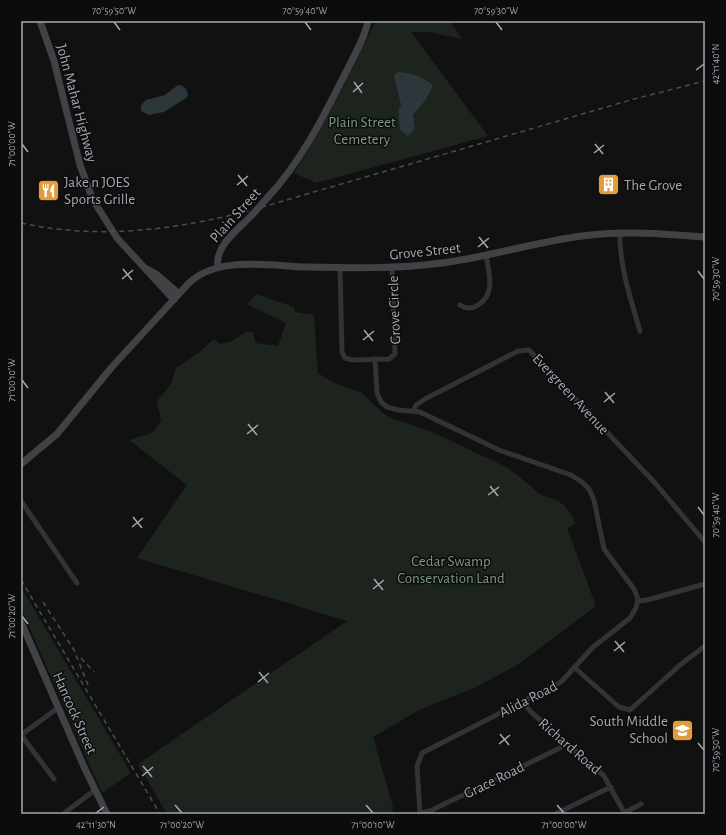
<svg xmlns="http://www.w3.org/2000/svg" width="726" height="835" viewBox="0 0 726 835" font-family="'Alegreya Sans',sans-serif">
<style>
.green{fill:#1d241e;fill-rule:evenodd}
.water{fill:#2d363b}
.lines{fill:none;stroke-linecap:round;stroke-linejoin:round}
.street{stroke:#323336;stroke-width:5}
.secondary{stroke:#404246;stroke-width:7}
.rail{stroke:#4b4d51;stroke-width:1.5;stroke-dasharray:5 4;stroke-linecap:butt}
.secondary-bridge{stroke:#404246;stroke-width:7}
.ticks{fill:none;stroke:#a3a8b1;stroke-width:1.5}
.labels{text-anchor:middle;stroke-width:3;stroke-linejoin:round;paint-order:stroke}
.street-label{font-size:15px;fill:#a3a8b1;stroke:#0c0c0d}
.park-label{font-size:15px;fill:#7c9b7b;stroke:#0c0c0d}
.poi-label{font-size:15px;fill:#a3a8b1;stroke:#0c0c0d;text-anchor:start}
.neatline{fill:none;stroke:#a3a8b1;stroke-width:1.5}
.ticks-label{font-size:10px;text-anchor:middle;fill:#a3a8b1}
</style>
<rect width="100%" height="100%" fill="#111112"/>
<!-- green -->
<path class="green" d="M374,21H450L462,39L429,32H411L488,136L316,183L294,173L310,147L375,23ZM411,74L429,81L425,101L413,115L416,123L400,119L398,110L401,105L394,78Z
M256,294L294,307L295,312L314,315L318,373L332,382L362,393L384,414L394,419L430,431L506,467C518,475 528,484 538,493C543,496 548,497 553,499C563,502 573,514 575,524L567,528L596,606L519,664L474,688L419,710L373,737L393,807L392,814H167L138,764L347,621L137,558L187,485L129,440L152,433L161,421L157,401L171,384L176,368L198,353L214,339L220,344L232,341L247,331L253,333L256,343L278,346L286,323L247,304Z
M21,587L131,773L102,793L21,608Z"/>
<!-- water -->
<path class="water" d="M399,72C411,73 426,77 433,86L425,101L413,115C416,125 416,129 408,136L400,130L398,110L401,105L394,78L395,74Z
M178,85C184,85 187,89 188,95L186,98L164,112L149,115L141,111V105L146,100L165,95Z"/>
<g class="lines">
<!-- street -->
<path class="street" d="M620,233C619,265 631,300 640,331
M340,268L342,352L345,358L352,360L389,359L395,354L392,268
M460,305C466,309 472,309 478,305C496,294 489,273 486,256
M375,359L377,393L381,402L387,407L398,410L420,412L499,450L571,475L582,482L589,489L594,500L604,549L634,589L638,599L636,608L630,618L592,648L561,682L422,753L417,766L420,814
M414,410L416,405L425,399L518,351L529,350L655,483L705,542
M21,501L77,583
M638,601L647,600L705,584
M575,668L619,707L630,710L680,665L705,646
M523,702L531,712L604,776L625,814
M21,735L54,779
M21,735L58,708
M420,813L430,811L558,749L566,743
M624,813L641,804
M63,814L95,790
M555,814L611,787"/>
<!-- secondary -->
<path class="secondary" d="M40,21L54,61L80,165L93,200L117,238L174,300
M268,197C303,160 326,111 349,66C356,52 365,37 368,21
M218,267C214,246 239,229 251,216
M145,268L156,274L179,294
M21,464L57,434L111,368L188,284C217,255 269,266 307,267C352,268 397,269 442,263C489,257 535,242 582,236C623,230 664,234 705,237
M21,622L85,769L107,814"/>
<!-- rail -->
<path class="rail" d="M21,223C99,240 175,230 252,210L634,99L705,81
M21,580L160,814
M43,602L74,650L88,685
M81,658L94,672"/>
<!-- secondary-bridge -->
<path class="secondary-bridge" d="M251,216L268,197"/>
</g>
<!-- ticks -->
<path class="ticks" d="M114,22L120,30M305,22L311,30M496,22L502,30M696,70L704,64M354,82L362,93M353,92L363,83M22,144L28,152M595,144L603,154M594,153L604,145M238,175L247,186M237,185L248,176M479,237L488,248M478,247L489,238M123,269L132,280M698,271L704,279M122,279L133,270M364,330L373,341M363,340L374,331M22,380L28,388M605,392L614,403M604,402L615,393M248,424L257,435M247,434L258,425M490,486L498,496M488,495L499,487M698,507L704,515M133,517L142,528M132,527L143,518M374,579L383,590M373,589L384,580M22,616L28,624M615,641L624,652M614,651L625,642M259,672L268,683M258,682L269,673M500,734L509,745M698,743L704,750M499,744L510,735M143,766L152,777M142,776L153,767M175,805L182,813M366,805L373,813M557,805L564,813M96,813L104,807"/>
<!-- icons -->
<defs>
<symbol id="building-square" viewBox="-11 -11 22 22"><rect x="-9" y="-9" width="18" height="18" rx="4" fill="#e09d3a" stroke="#0c0c0d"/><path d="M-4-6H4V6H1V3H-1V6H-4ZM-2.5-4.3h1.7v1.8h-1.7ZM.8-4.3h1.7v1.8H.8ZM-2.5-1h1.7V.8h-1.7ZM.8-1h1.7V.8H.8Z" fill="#fff"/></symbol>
<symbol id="restaurant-square" viewBox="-11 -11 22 22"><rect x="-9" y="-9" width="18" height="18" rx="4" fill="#e09d3a" stroke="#0c0c0d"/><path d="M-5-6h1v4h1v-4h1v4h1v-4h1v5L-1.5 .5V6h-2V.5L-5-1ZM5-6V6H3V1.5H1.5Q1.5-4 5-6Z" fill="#fff"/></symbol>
<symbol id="school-square" viewBox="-11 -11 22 22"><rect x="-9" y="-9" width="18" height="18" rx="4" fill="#e09d3a" stroke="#0c0c0d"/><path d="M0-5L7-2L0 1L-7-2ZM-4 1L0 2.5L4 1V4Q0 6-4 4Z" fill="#fff"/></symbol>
</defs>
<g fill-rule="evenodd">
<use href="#building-square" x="596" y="172" width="25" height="25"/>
<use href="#restaurant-square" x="36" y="178" width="25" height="25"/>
<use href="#school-square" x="670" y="718" width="25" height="25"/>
</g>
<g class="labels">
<!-- street labels -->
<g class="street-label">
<text transform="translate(77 103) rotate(75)" y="5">John Mahar Highway</text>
<text transform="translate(235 215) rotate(-48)" y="5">Plain Street</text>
<text transform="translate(425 251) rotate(-6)" y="5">Grove Street</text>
<text transform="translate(394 310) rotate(-92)" y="5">Grove Circle</text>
<text transform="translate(571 394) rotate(47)" y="5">Evergreen Avenue</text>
<text transform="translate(528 699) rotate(-27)" y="5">Alida Road</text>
<text transform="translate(75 713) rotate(66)" y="5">Hancock Street</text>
<text transform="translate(570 746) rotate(41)" y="5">Richard Road</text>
<text transform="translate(494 780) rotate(-26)" y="5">Grace Road</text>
</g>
<!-- park labels -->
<g class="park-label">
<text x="362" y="127">Plain Street<tspan x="362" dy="17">Cemetery</tspan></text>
<text x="451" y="566">Cedar Swamp<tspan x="451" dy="17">Conservation Land</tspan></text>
</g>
<!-- poi labels -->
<g class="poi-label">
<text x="64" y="187">Jake n JOES<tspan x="64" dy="17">Sports Grille</tspan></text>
<text x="624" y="190">The Grove</text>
<text x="668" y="726" text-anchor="end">South Middle<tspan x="668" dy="17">School</tspan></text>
</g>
</g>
<!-- border -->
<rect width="726" height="835" fill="none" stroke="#0c0c0d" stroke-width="44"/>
<rect x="22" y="22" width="682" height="791" class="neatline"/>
<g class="ticks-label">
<text x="114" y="14">70°59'50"W</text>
<text x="305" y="14">70°59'40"W</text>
<text x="496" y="14">70°59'30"W</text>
<text transform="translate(715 64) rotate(-90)" y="4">42°11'40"N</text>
<text transform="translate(11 144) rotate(-90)" y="4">71°00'00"W</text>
<text transform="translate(715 279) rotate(-90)" y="4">70°59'30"W</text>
<text transform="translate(11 380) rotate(-90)" y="4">71°00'10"W</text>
<text transform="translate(715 515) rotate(-90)" y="4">70°59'40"W</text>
<text transform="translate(11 616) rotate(-90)" y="4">71°00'20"W</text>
<text transform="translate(715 750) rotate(-90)" y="4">70°59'50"W</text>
<text x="96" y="828">42°11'30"N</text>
<text x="182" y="828">71°00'20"W</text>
<text x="373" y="828">71°00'10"W</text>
<text x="564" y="828">71°00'00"W</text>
</g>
</svg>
